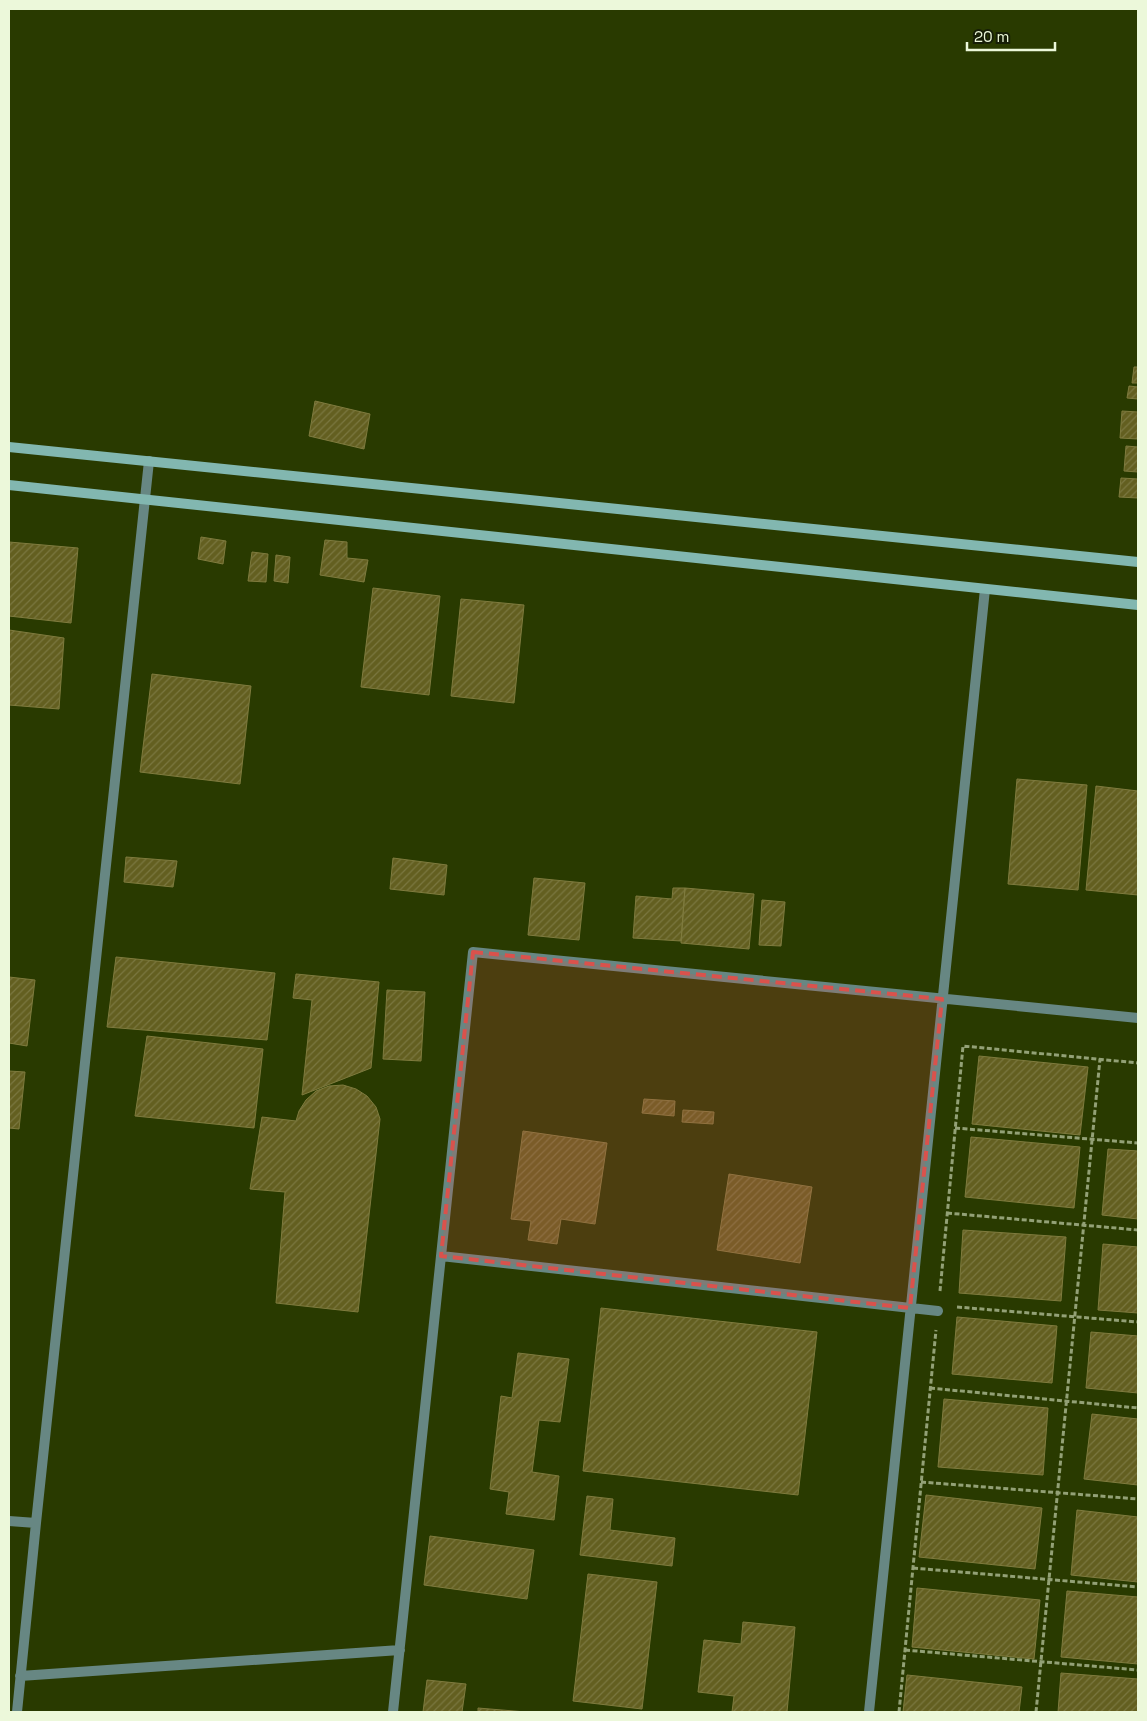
<svg xmlns="http://www.w3.org/2000/svg" width="1147" height="1721" viewBox="0 0 1147 1721" font-family="'Space Grotesk',sans-serif">
<style>
.building{fill:url(#building-hatch);stroke:#7f7b3e}
.lines{fill:none;stroke-linecap:round;stroke-linejoin:round}
.path{stroke:#93a176;stroke-width:3;stroke-dasharray:5 2.5;stroke-linecap:butt}
.street{stroke:#678783;stroke-width:10}
.secondary{stroke:#82b7b0;stroke-width:10}
.marked{fill:#da524c;fill-opacity:0.2;stroke:#da524c;stroke-width:4;stroke-dasharray:10 6;stroke-linejoin:round}
</style>
<defs>
<pattern id="building-hatch" width="6" height="6" patternUnits="userSpaceOnUse" patternTransform="scale(1.25)"><rect width="6" height="6" fill="#635f20"/><path d="M-1 1l2-2M0 6l6-6M5 7l2-2" fill="none" stroke="#7a7740"/></pattern>
</defs>
<rect width="100%" height="100%" fill="#293a00"/>
<!-- building -->
<path class="building" d="M1134,367H1138V383H1132Z
M1129,386L1138,387V399L1127,398Z
M315,401L370,414L364,449L309,436Z
M1122,411L1138,412V439L1120,438Z
M1126,446L1138,447V472L1124,471Z
M1121,478L1138,479V498L1119,497Z
M201,537L226,541L223,564L198,559Z
M325,540L347,542V558L368,560L364,582L320,575Z
M9,542L78,548L71,623L9,616Z
M252,552L268,554L266,582L248,581Z
M276,555L290,557L288,583L274,581Z
M373,588L440,596L429,695L361,687Z
M461,599L524,605L514,703L451,696Z
M9,630L64,638L59,709L9,705Z
M152,674L251,686L240,784L140,772Z
M1017,779L1087,785L1078,890L1008,884Z
M1096,786L1138,791V895L1086,890Z
M126,857L177,861L173,887L124,882Z
M393,858L447,865L444,895L390,889Z
M534,878L585,883L579,940L528,935Z
M673,888H685L681,941L633,938L636,896L672,899Z
M685,888L754,894L749,949L681,943Z
M762,900L785,902L781,946L759,945Z
M116,957L275,973L267,1040L107,1027Z
M296,974L379,982L371,1068L302,1095L312,1000L293,998Z
M9,977L35,980L27,1046L9,1043Z
M387,990L425,992L421,1061L383,1059Z
M147,1036L263,1049L254,1128L135,1116Z
M979,1056L1088,1067L1080,1135L972,1124Z
M9,1071L25,1072L19,1129L9,1128Z
M343,1085L356,1089L367,1096L376,1107L380,1119L358,1312L276,1303L285,1192L250,1189L262,1117L296,1121L299,1111L306,1100L316,1091L329,1086Z
M644,1099L675,1101L674,1116L642,1113Z
M683,1110L714,1112L713,1124L682,1122Z
M523,1131L607,1143L595,1224L561,1219L557,1244L528,1240L531,1221L511,1219Z
M971,1137L1080,1147L1074,1208L965,1197Z
M1108,1149L1138,1151V1219L1102,1215Z
M729,1174L812,1187L800,1263L717,1250Z
M963,1230L1066,1237L1061,1301L959,1293Z
M1103,1244L1138,1247V1313L1098,1310Z
M601,1308L817,1332L798,1495L583,1471Z
M957,1317L1057,1326L1052,1383L952,1374Z
M1091,1332L1138,1336V1393L1086,1388Z
M518,1353L569,1359L560,1422L539,1420L532,1472L559,1476L554,1520L506,1514L509,1492L490,1489L501,1396L512,1398Z
M944,1399L1048,1408L1043,1475L938,1467Z
M1092,1414L1138,1419V1485L1084,1479Z
M926,1495L1042,1508L1035,1569L919,1557Z
M587,1496L613,1499L610,1530L675,1538L672,1566L580,1555Z
M1077,1510L1138,1517V1582L1071,1575Z
M430,1536L534,1550L527,1599L424,1585Z
M588,1574L657,1582L642,1709L573,1701Z
M917,1588L1040,1600L1034,1659L912,1647Z
M1067,1591L1138,1597V1664L1061,1657Z
M743,1622L795,1627L787,1712H732L734,1696L698,1692L704,1640L741,1644Z
M1061,1673L1138,1679V1712H1058Z
M907,1675L1022,1687L1019,1712H903Z
M427,1680L466,1684L462,1712H423Z
M478,1708L526,1712H478Z"/>
<g class="lines">
<!-- path -->
<path class="path" d="M955,1128L1138,1143
M947,1213L1138,1230
M940,1291L963,1046L1138,1063
M957,1307L1138,1322
M930,1388L1138,1408
M921,1482L1138,1499
M913,1568L1138,1587
M905,1650L1138,1670
M899,1712L936,1330
M1036,1712L1100,1059"/>
<!-- street -->
<path class="street" d="M441,1256L938,1311
M9,1521L36,1523
M20,1676L400,1650
M17,1712L36,1523L149,461
M393,1712L473,952L1138,1018
M869,1712L985,589"/>
<!-- secondary -->
<path class="secondary" d="M9,447L1138,562
M9,485L1138,605"/>
</g>
<!-- marked area -->
<path class="marked" d="M473,952L942,999L910,1308L441,1256Z"/>
<!-- border -->
<rect width="1147" height="1721" fill="none" stroke="#ecf8da" stroke-width="20"/>
<!-- scale -->
<path d="M967 42v8h88v-8" fill="none" stroke="#ecf8da" stroke-width="2.5"/>
<text x="974" y="42" font-size="15" fill="#ecf8da" stroke="#161e07" stroke-width="4" paint-order="stroke">20 m</text>
</svg>
